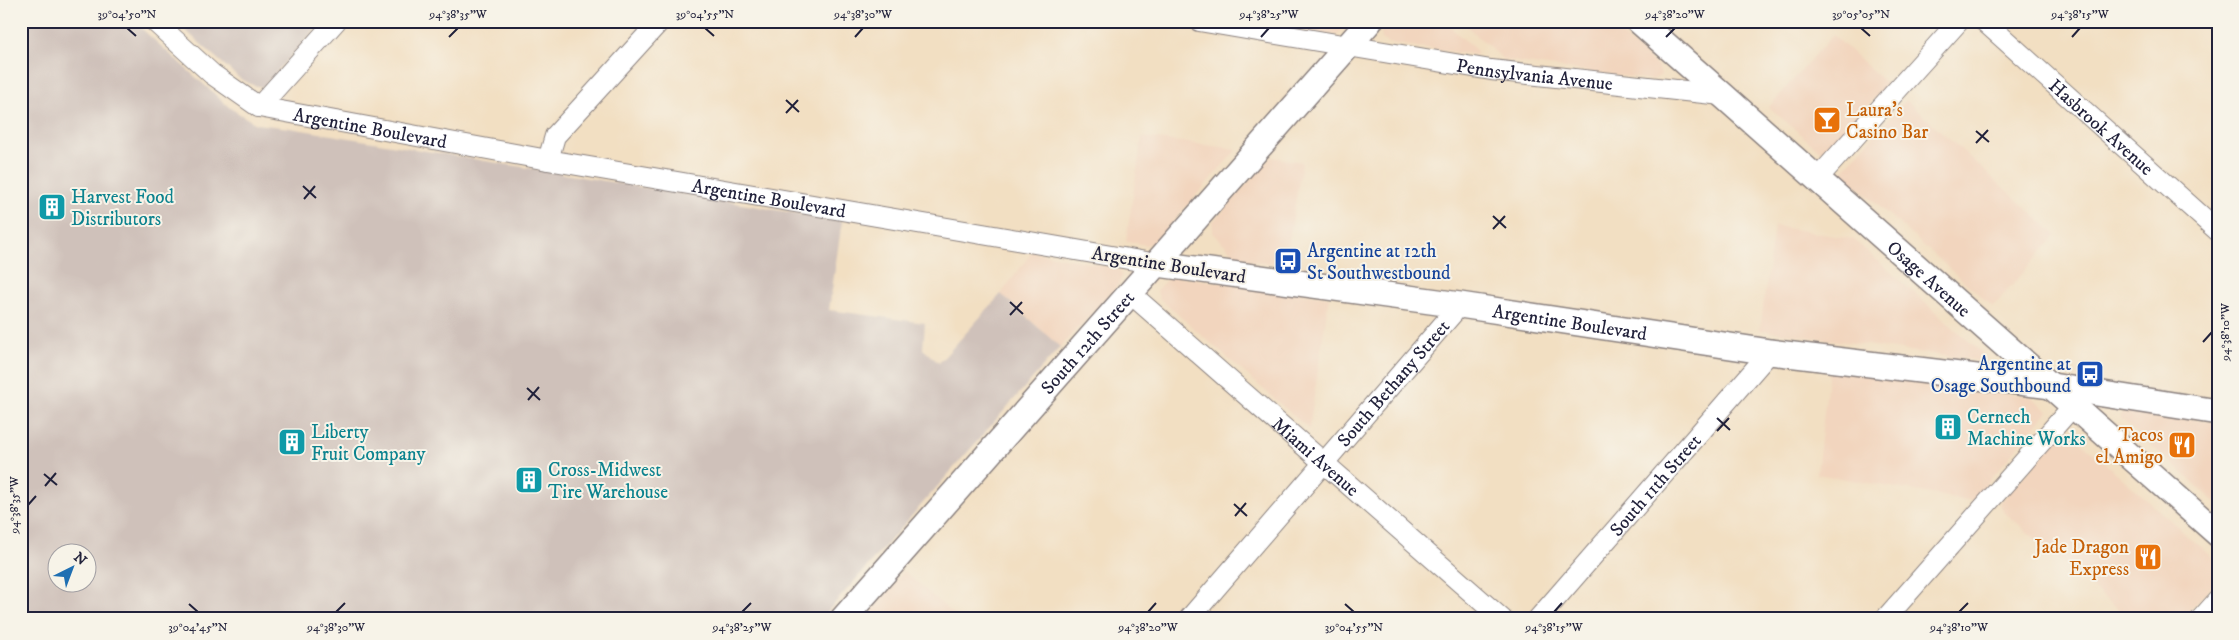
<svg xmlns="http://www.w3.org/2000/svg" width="2239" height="640" viewBox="0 0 2239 640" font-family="'IM FELL DW Pica',serif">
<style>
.built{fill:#f2d5be}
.industrial{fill:#cfc1ba;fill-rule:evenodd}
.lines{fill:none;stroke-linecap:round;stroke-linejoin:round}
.minor-casing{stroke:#8a807e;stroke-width:22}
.tertiary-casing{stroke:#8a807e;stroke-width:28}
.minor{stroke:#fff;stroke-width:20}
.tertiary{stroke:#fff;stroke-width:25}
.ticks{fill:none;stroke:#22223b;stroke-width:2}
.labels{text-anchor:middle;stroke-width:4;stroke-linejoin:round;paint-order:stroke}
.street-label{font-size:19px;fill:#22223b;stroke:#f7f3e8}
.food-label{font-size:19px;fill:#c56008;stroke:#f7f3e8;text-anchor:end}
.culture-label{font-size:19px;fill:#0d838f;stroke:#f7f3e8;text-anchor:start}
.transit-label{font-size:19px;fill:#164399;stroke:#f7f3e8;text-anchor:start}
.neatline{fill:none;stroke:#22223b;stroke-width:2}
.ticks-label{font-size:12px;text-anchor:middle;fill:#22223b}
</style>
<rect width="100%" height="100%" fill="#f7f3e8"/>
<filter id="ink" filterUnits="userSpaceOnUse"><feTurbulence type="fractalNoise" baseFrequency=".02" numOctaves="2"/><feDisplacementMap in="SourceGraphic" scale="10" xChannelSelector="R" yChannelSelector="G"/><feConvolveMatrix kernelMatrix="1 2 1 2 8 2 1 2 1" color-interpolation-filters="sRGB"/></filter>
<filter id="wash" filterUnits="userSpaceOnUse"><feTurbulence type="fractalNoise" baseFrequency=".0096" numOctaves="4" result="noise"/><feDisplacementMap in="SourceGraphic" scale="20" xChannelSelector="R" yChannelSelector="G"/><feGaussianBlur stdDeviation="1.12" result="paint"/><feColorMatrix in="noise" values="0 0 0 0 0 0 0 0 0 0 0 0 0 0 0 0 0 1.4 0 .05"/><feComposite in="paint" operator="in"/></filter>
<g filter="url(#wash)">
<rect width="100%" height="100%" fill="#f2dfc2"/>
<!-- built -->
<path class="built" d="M1298,21H1350L1337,35L1311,33Z
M1391,21H1443L1477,51V55L1389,43L1382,39L1381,32Z
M1461,21H1607L1658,67L1661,75L1652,80L1504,60Z
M1833,35L1887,84L1829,149L1820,151L1769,107Z
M1906,100L2056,235L1993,307L1844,175V169Z
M1142,137L1237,149L1162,234L1154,242L1146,245L1126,241Z
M1271,157L1302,162L1285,265L1246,260L1235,255L1212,232L1213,222Z
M1774,226L1853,239L1982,353L1981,361L1760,330Z
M1032,252L1116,268L1122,275L1119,284L1060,347L1001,294Z
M1173,276L1329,297L1309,429L1159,298L1157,290L1165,281Z
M1829,369L2031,397L2048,411L1972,501L1817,474Z
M2127,410L2218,423V504L2121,419V413Z
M2066,429L2218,562V578L2182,619H2129L2003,511L2000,503Z
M904,571L959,619H862Z"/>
<!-- industrial -->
<path class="industrial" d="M21,21H133L230,108L256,124L290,128L842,221L829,310L925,323L923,349L939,363L1001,294L1060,347L821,619H21ZM58,552H88V582H58Z
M175,21H322L263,87L253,85L239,78Z"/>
</g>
<g filter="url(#ink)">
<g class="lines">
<defs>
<g id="minor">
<path id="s1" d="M154,21L212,74L259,107L548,160L1158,264"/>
<path id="s2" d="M1199,21L1491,70L1722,95"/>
<path id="s3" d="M1984,21L2218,231"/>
<path d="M259,107L336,21"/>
<path d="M548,160L555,136L660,21"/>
<path d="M1817,179L1959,21"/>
<path id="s4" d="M1131,294L1502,619"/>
<path id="s5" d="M1189,619L1460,305"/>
<path id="s6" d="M1538,619L1770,352"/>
<path d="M1885,619L2073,406"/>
<path d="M2201,619L2218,600"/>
</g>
<g id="tertiary">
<path id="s7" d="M1639,21L2218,534"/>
<path id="s8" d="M1158,264L1460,305L1770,352L2052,386L2218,412"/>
<path id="s9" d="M843,619L1370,21"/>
</g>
</defs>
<!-- minor casing -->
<use href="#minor" class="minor-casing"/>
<!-- tertiary casing -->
<use href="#tertiary" class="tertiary-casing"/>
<!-- minor -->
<use href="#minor" class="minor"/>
<!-- tertiary -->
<use href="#tertiary" class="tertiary"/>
</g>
</g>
<!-- ticks -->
<path class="ticks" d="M127,28L136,36M705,28L714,36M1861,28L1870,36M449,37L458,28M855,37L863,28M1261,37L1269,28M1666,37L1675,28M2072,37L2080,28M786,100L799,112M786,113L798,100M1976,131L1989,142M1976,143L1988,130M303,186L316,198M304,199L315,186M1493,216L1506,228M1493,229L1505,216M1010,302L1023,314M1010,315L1022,302M2203,342L2212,332M527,388L540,400M528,400L539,387M1717,418L1730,430M1717,431L1729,418M44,474L57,485M45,486L56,473M1234,504L1247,516M28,505L36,496M1235,516L1246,503M189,604L198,612M1345,604L1354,612M336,612L345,603M742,612L751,603M1148,612L1156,603M1554,612L1562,603M1959,612L1968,603"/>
<!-- icons -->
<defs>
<symbol id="bar-square" viewBox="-11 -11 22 22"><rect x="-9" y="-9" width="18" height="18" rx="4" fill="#e8710a" stroke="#f7f3e8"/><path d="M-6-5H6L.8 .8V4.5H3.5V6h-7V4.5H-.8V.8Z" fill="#fff"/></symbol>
<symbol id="building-square" viewBox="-11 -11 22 22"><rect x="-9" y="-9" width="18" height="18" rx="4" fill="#0f9aa8" stroke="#f7f3e8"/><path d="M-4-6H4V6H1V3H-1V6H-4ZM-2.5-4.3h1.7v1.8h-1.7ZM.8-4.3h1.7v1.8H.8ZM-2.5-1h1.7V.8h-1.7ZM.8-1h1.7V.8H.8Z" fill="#fff"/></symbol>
<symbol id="bus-square" viewBox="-11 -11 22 22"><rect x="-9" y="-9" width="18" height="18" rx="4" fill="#1a4fb4" stroke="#f7f3e8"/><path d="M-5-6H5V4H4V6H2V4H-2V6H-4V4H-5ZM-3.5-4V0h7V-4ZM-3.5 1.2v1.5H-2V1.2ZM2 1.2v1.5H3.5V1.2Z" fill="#fff"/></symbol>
<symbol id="restaurant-square" viewBox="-11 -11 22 22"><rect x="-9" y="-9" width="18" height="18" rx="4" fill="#e8710a" stroke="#f7f3e8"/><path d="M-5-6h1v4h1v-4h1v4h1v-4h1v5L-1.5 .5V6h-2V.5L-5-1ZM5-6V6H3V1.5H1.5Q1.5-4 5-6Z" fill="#fff"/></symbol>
</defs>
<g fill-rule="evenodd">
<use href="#bar-square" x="1811" y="104" width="32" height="32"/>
<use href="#building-square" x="36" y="191" width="32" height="32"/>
<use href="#bus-square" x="1272" y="245" width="32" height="32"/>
<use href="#bus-square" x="2074" y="358" width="32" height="32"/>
<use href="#building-square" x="1932" y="411" width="32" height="32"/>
<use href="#building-square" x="276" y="426" width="32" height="32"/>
<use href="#restaurant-square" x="2166" y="429" width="32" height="32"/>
<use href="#building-square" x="513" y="464" width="32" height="32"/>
<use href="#restaurant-square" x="2132" y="541" width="32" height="32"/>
</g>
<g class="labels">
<!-- street labels -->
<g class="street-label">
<text dy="7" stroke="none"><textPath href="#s2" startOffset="340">Pennsylvania Avenue</textPath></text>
<text dy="7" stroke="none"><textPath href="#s3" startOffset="158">Hasbrook Avenue</textPath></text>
<text dy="7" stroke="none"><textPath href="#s1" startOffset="249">Argentine Boulevard</textPath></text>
<text dy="7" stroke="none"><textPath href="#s1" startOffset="654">Argentine Boulevard</textPath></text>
<text transform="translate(1169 264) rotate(9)" y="7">Argentine Boulevard</text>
<text dy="7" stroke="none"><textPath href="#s7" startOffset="388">Osage Avenue</textPath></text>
<text dy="7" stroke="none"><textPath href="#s8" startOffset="416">Argentine Boulevard</textPath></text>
<text dy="7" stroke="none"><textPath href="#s9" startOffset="369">South 12th Street</textPath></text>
<text dy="7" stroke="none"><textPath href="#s5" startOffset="312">South Bethany Street</textPath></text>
<text dy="7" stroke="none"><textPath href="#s4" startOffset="246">Miami Avenue</textPath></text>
<text dy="7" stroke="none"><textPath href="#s6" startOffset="178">South 11th Street</textPath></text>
</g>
<!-- food labels -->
<g class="food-label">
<text x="1846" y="116" text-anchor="start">Laura's<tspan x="1846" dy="22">Casino Bar</tspan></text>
<text x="2163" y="441">Tacos<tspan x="2163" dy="22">el Amigo</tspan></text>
<text x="2129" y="553">Jade Dragon<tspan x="2129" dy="22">Express</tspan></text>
</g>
<!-- culture labels -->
<g class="culture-label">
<text x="71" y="203">Harvest Food<tspan x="71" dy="22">Distributors</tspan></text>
<text x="1967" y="423">Cernech<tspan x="1967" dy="22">Machine Works</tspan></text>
<text x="311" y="438">Liberty<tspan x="311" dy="22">Fruit Company</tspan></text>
<text x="548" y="476">Cross-Midwest<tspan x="548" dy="22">Tire Warehouse</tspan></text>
</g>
<!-- transit labels -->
<g class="transit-label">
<text x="1307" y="257">Argentine at 12th<tspan x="1307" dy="22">St Southwestbound</tspan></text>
<text x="2071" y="370" text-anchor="end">Argentine at<tspan x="2071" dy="22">Osage Southbound</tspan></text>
</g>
</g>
<!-- margin -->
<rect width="2239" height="640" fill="none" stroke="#f7f3e8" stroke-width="55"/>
<!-- north arrow -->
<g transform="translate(72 568) rotate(42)"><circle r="24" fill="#f7f3e8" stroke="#a29fa3"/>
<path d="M0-4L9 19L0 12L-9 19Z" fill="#1f6fb2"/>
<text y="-8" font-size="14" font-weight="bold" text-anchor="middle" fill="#22223b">N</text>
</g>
<rect x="28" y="28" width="2184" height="584" class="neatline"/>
<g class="ticks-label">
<text x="127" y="18">39°04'50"N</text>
<text x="458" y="18">94°38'35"W</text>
<text x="705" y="18">39°04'55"N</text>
<text x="863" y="18">94°38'30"W</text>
<text x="1269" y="18">94°38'25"W</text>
<text x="1675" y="18">94°38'20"W</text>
<text x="1861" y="18">39°05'05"N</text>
<text x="2080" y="18">94°38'15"W</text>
<text transform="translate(2225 332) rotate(-90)" y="4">94°38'10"W</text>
<text transform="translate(14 505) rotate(-90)" y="4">94°38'35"W</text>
<text x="198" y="631">39°04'45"N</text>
<text x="336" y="631">94°38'30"W</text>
<text x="742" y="631">94°38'25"W</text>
<text x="1148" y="631">94°38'20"W</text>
<text x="1354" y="631">39°04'55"N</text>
<text x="1554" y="631">94°38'15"W</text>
<text x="1959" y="631">94°38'10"W</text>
</g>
</svg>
